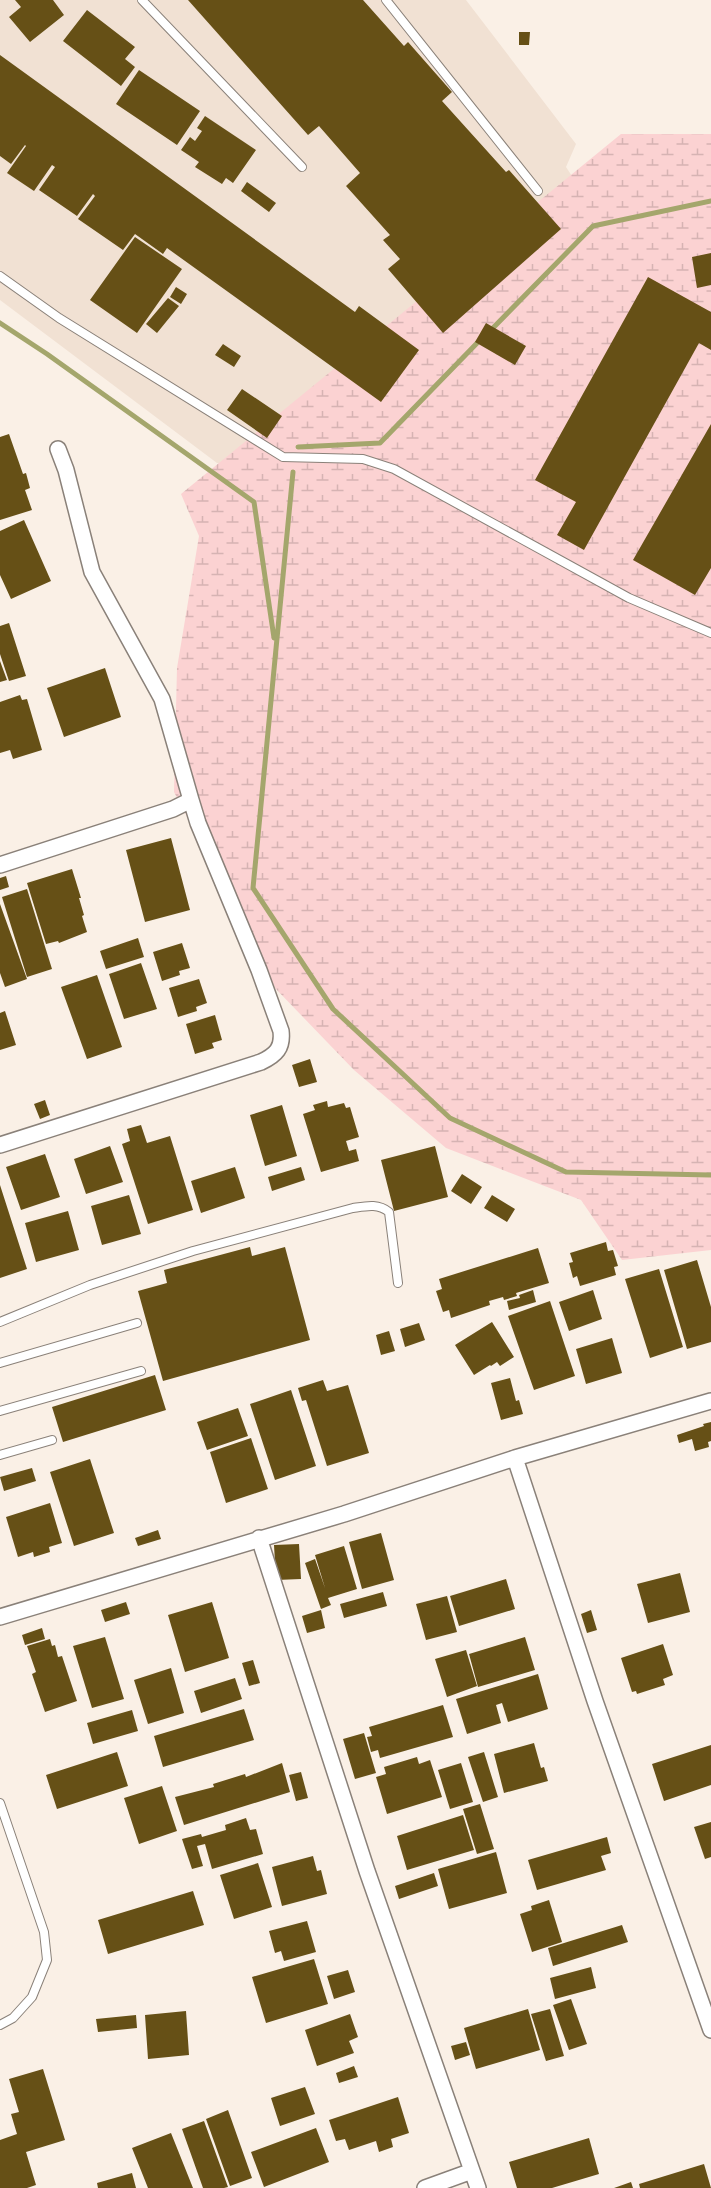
<svg xmlns="http://www.w3.org/2000/svg" width="711" height="2188" viewBox="0 0 711 2188" font-family="'Titillium Web',sans-serif">
<style>
.built{fill:#f1e1d3}
.wetland{fill:url(#wetland-marsh)}
.lines{fill:none;stroke-linecap:round;stroke-linejoin:round}
.stream{stroke:#a4a66c;stroke-width:5}
.building{fill:#665016}
.service-casing{stroke:#8a8179;stroke-width:10}
.minor-casing{stroke:#8a8179;stroke-width:18}
.service{stroke:#fff;stroke-width:8}
.minor{stroke:#fff;stroke-width:15}
</style>
<defs>
<pattern id="wetland-marsh" width="20" height="14" patternUnits="userSpaceOnUse" patternTransform="scale(1.5)"><rect width="20" height="14" fill="#fbd2d2"/><path d="M1 5h8M5 5V1M11 12h8M15 12V8" fill="none" stroke="#d6b3b3"/></pattern>
</defs>
<rect width="100%" height="100%" fill="#faf0e6"/>
<!-- built -->
<path class="built" d="M0,0H466L576,144L566,167L587,199L323,471L217,463L0,300Z"/>
<!-- wetland -->
<path class="wetland" d="M621,134H711V1250L622,1260L581,1200L446,1148L354,1070L275,988L240,917L174,792L177,668L199,536L181,494Z"/>
<g class="lines">
<!-- stream -->
<path class="stream" d="M0,323L47,354L254,502L274,638
M490,331L593,226L711,201
M298,447L380,443L481,339
M293,472L253,888L333,1009L450,1118L566,1172L711,1175"/>
</g>
<!-- building -->
<path class="building" d="M15,0H53L64,15L30,42L9,17L21,7Z
M188,0H363L404,46L408,42L452,92L442,101L506,172L509,170L561,229L443,333L388,269L400,259L383,240L390,235L346,186L360,173L319,126L308,135Z
M87,10L135,47L125,59L135,67L121,86L63,41Z
M519,32H530L529,45H519Z
M0,55L355,312L359,306L419,350L381,402L167,248L163,254L135,234L123,250L78,219L95,196L93,194L77,216L39,190L55,167L52,165L34,191L7,173L26,146L25,145L11,164L0,156Z
M139,70L200,111L177,145L116,104Z
M205,116L256,150L233,183L226,178L222,184L195,167L199,162L181,150L190,137L195,141L202,131L197,128Z
M247,182L276,203L269,212L241,191Z
M135,237L182,269L137,333L90,300Z
M711,253V285L697,288L692,257Z
M648,277L711,312V350L699,343L584,550L557,535L576,502L535,480Z
M176,287L187,294L181,304L170,297Z
M168,298L179,306L157,333L146,324Z
M486,323L526,346L515,365L475,342Z
M223,344L241,356L234,367L215,355Z
M242,389L282,416L267,438L227,410Z
M711,424V568L695,595L633,560Z
M9,434L23,474L26,473L30,488L25,490L32,510L0,520V437Z
M24,520L51,581L11,599L0,575V531Z
M9,623L26,676L9,681L0,654V626Z
M0,661L7,680L0,682Z
M105,668L121,717L64,737L47,688Z
M20,695L22,700L27,699L42,750L13,759L10,750L0,753V702Z
M171,838L190,910L145,922L126,850Z
M72,869L81,898H79L84,915L82,916L87,932L59,943L58,941L46,944L27,883Z
M6,876L9,887L0,890V878Z
M27,889L52,969L27,977L2,897Z
M0,904L27,979L5,987L0,973Z
M138,938L144,957L106,969L100,951Z
M182,943L190,968L179,971L180,975L162,981L153,952Z
M141,963L157,1009L124,1019L109,974Z
M97,975L122,1047L87,1059L61,987Z
M199,979L207,1003L196,1007L197,1011L178,1017L169,988Z
M5,1011L16,1045L0,1050V1013Z
M215,1015L222,1040L212,1043L214,1048L195,1054L186,1024Z
M310,1059L317,1082L299,1087L292,1065Z
M45,1100L50,1115L40,1119L34,1104Z
M327,1101L328,1107L344,1103L346,1108L350,1107L359,1137L346,1141L349,1151L356,1149L359,1161L321,1172L303,1114L315,1110L313,1105Z
M282,1105L297,1156L265,1166L250,1115Z
M141,1125L147,1143L170,1136L193,1210L148,1224L122,1144L130,1141L127,1129Z
M110,1146L123,1182L86,1194L74,1159Z
M435,1146L448,1197L394,1211L381,1160Z
M45,1154L60,1197L21,1210L6,1167Z
M235,1167L245,1198L201,1213L191,1181Z
M301,1167L305,1180L272,1191L268,1177Z
M462,1174L482,1187L471,1204L451,1191Z
M0,1185L27,1269L0,1278Z
M129,1195L141,1234L102,1245L91,1206Z
M492,1195L515,1209L507,1222L484,1208Z
M68,1211L79,1250L36,1262L25,1223Z
M606,1242L608,1251L613,1250L618,1266L614,1267L616,1275L580,1286L577,1276L573,1278L569,1263L573,1262L570,1253Z
M250,1247L252,1256L285,1247L310,1340L163,1381L138,1291L167,1283L164,1270Z
M538,1248L549,1283L516,1293L517,1296L504,1300L503,1297L489,1301L490,1305L451,1318L449,1310L443,1312L436,1291L442,1289L439,1279Z
M697,1260L711,1307V1342L687,1349L664,1270Z
M659,1269L683,1347L650,1358L625,1279Z
M533,1290L536,1302L509,1310L507,1301L520,1298L519,1295Z
M593,1290L602,1319L569,1331L559,1302Z
M550,1301L575,1376L534,1390L508,1316Z
M492,1322L514,1357L500,1366L497,1362L491,1366L490,1365L474,1375L455,1345Z
M419,1323L425,1340L405,1347L400,1329Z
M389,1331L395,1351L381,1355L376,1335Z
M612,1338L622,1373L586,1384L576,1349Z
M155,1375L166,1410L63,1442L52,1407Z
M510,1378L516,1401L519,1400L523,1414L501,1420L491,1383Z
M323,1380L327,1391L348,1385L369,1453L327,1466L306,1400L302,1401L298,1388Z
M291,1390L316,1466L275,1480L250,1404Z
M238,1408L248,1436L207,1450L197,1422Z
M711,1422V1441L708,1442L709,1447L695,1451L692,1439L679,1443L677,1435L704,1426L703,1424Z
M251,1438L268,1489L226,1503L210,1452Z
M90,1459L114,1533L74,1546L50,1472Z
M32,1468L36,1481L4,1491L0,1477Z
M50,1503L62,1543L49,1547L50,1552L34,1557L33,1552L18,1557L6,1517Z
M158,1530L161,1539L138,1546L135,1538Z
M381,1533L394,1580L362,1589L349,1542Z
M299,1544L301,1579L276,1580L274,1545Z
M344,1546L357,1589L328,1598L331,1605L321,1609L305,1563L315,1559L325,1588L315,1555Z
M680,1573L690,1612L648,1623L637,1584Z
M506,1579L515,1609L459,1626L450,1596Z
M383,1592L387,1606L344,1618L340,1604Z
M447,1596L457,1632L426,1640L416,1604Z
M126,1602L130,1614L105,1622L101,1610Z
M212,1602L229,1658L185,1672L168,1615Z
M321,1610L325,1628L307,1633L302,1616Z
M591,1610L597,1630L587,1633L581,1614Z
M42,1628L45,1639L25,1645L22,1635Z
M105,1637L124,1699L92,1708L73,1646Z
M525,1637L535,1670L478,1687L469,1654Z
M50,1639L52,1646L55,1645L58,1657L62,1656L77,1701L45,1712L32,1674L36,1672L27,1646Z
M663,1644L673,1675L663,1679L665,1685L637,1694L636,1691L632,1692L621,1658Z
M466,1650L477,1686L447,1697L435,1659Z
M253,1660L260,1683L249,1686L242,1663Z
M171,1668L184,1713L148,1724L134,1680Z
M538,1674L548,1709L508,1722L502,1703L496,1705L501,1723L467,1734L456,1699Z
M235,1678L242,1699L201,1713L194,1691Z
M443,1705L453,1737L380,1758L378,1750L371,1752L367,1737L372,1736L369,1727Z
M244,1709L254,1740L163,1767L154,1736Z
M132,1710L138,1731L93,1744L87,1723Z
M364,1733L376,1773L355,1779L343,1739Z
M534,1743L541,1768L544,1767L548,1781L504,1793L494,1754Z
M711,1745V1785L664,1801L652,1764Z
M117,1752L128,1786L57,1809L46,1775Z
M484,1752L498,1797L483,1802L468,1757Z
M417,1757L419,1764L430,1760L442,1797L387,1814L376,1777L386,1774L384,1767Z
M282,1763L290,1792L184,1825L175,1797L214,1787L213,1784L245,1774L246,1777Z
M461,1763L473,1802L450,1809L438,1770Z
M301,1772L308,1798L296,1801L289,1775Z
M162,1786L177,1831L139,1844L124,1798Z
M480,1804L494,1849L477,1854L463,1809Z
M463,1815L474,1850L407,1870L397,1836Z
M246,1818L250,1830L256,1829L263,1854L212,1869L205,1844L197,1846L203,1866L192,1869L182,1839L201,1834L202,1837L226,1830L225,1825Z
M711,1822V1857L705,1859L694,1827Z
M607,1837L611,1853L601,1856L606,1870L537,1890L528,1860Z
M496,1852L507,1893L449,1909L438,1869Z
M313,1856L317,1871L321,1870L327,1894L282,1906L272,1867Z
M258,1863L272,1907L234,1919L220,1875Z
M434,1873L438,1886L399,1899L395,1886Z
M193,1891L204,1925L108,1954L98,1920Z
M549,1900L562,1942L532,1952L520,1914L532,1910L531,1906Z
M307,1921L316,1952L284,1961L281,1951L275,1953L269,1931Z
M622,1925L628,1942L553,1966L548,1948Z
M314,1959L328,2004L266,2023L252,1977Z
M591,1967L596,1988L555,1999L550,1978Z
M348,1970L355,1992L334,1999L327,1976Z
M571,1999L587,2044L569,2050L553,2005Z
M528,2009L540,2050L476,2069L464,2028Z
M550,2009L564,2056L546,2061L531,2014Z
M186,2011L189,2055L148,2059L145,2015Z
M350,2014L358,2037L349,2041L354,2053L317,2066L305,2030Z
M136,2015L137,2028L98,2032L96,2019Z
M466,2042L470,2055L455,2060L451,2046Z
M354,2066L358,2077L339,2083L336,2073Z
M43,2069L65,2140L26,2152L36,2185L27,2188H0V2140L17,2134L11,2114L19,2112L9,2079Z
M305,2087L315,2114L280,2126L271,2098Z
M398,2097L409,2133L391,2139L393,2147L379,2152L376,2141L349,2150L345,2139L336,2141L329,2120Z
M228,2110L252,2178L230,2186L206,2119Z
M204,2121L228,2187L224,2188H203L182,2129Z
M316,2128L329,2162L264,2187L251,2152Z
M171,2133L193,2188H148L132,2148Z
M589,2138L599,2174L552,2188H517L509,2162Z
M704,2164L711,2188H640L639,2184Z
M132,2173L136,2188H98L97,2183Z
M631,2182L633,2188H614Z"/>
<g class="lines">
<defs>
<path id="service" d="M142,0L302,167
M386,0L538,191
M0,276L59,318L283,457L363,459L394,469L629,598L711,633
M0,1322L90,1285L193,1251L353,1208C366,1206 378,1203 389,1212L398,1283
M0,1363L137,1323
M0,1411L141,1371
M0,1455L52,1440
M0,1803L44,1932L47,1960L32,1997L13,2018L0,2025"/>
<path id="minor" d="M0,865L173,809L191,800L162,699L92,572L66,470L58,449
M0,1145L261,1062C276,1055 283,1048 281,1031L259,970L198,823L191,800
M515,1458L595,1701L711,2030
M259,1538L367,1871L478,2188
M0,1617L344,1514L515,1458L711,1401
M425,2188L472,2171"/>
</defs>
<!-- service casing -->
<use href="#service" class="service-casing"/>
<!-- minor casing -->
<use href="#minor" class="minor-casing"/>
<!-- service -->
<use href="#service" class="service"/>
<!-- minor -->
<use href="#minor" class="minor"/>
</g>
</svg>
